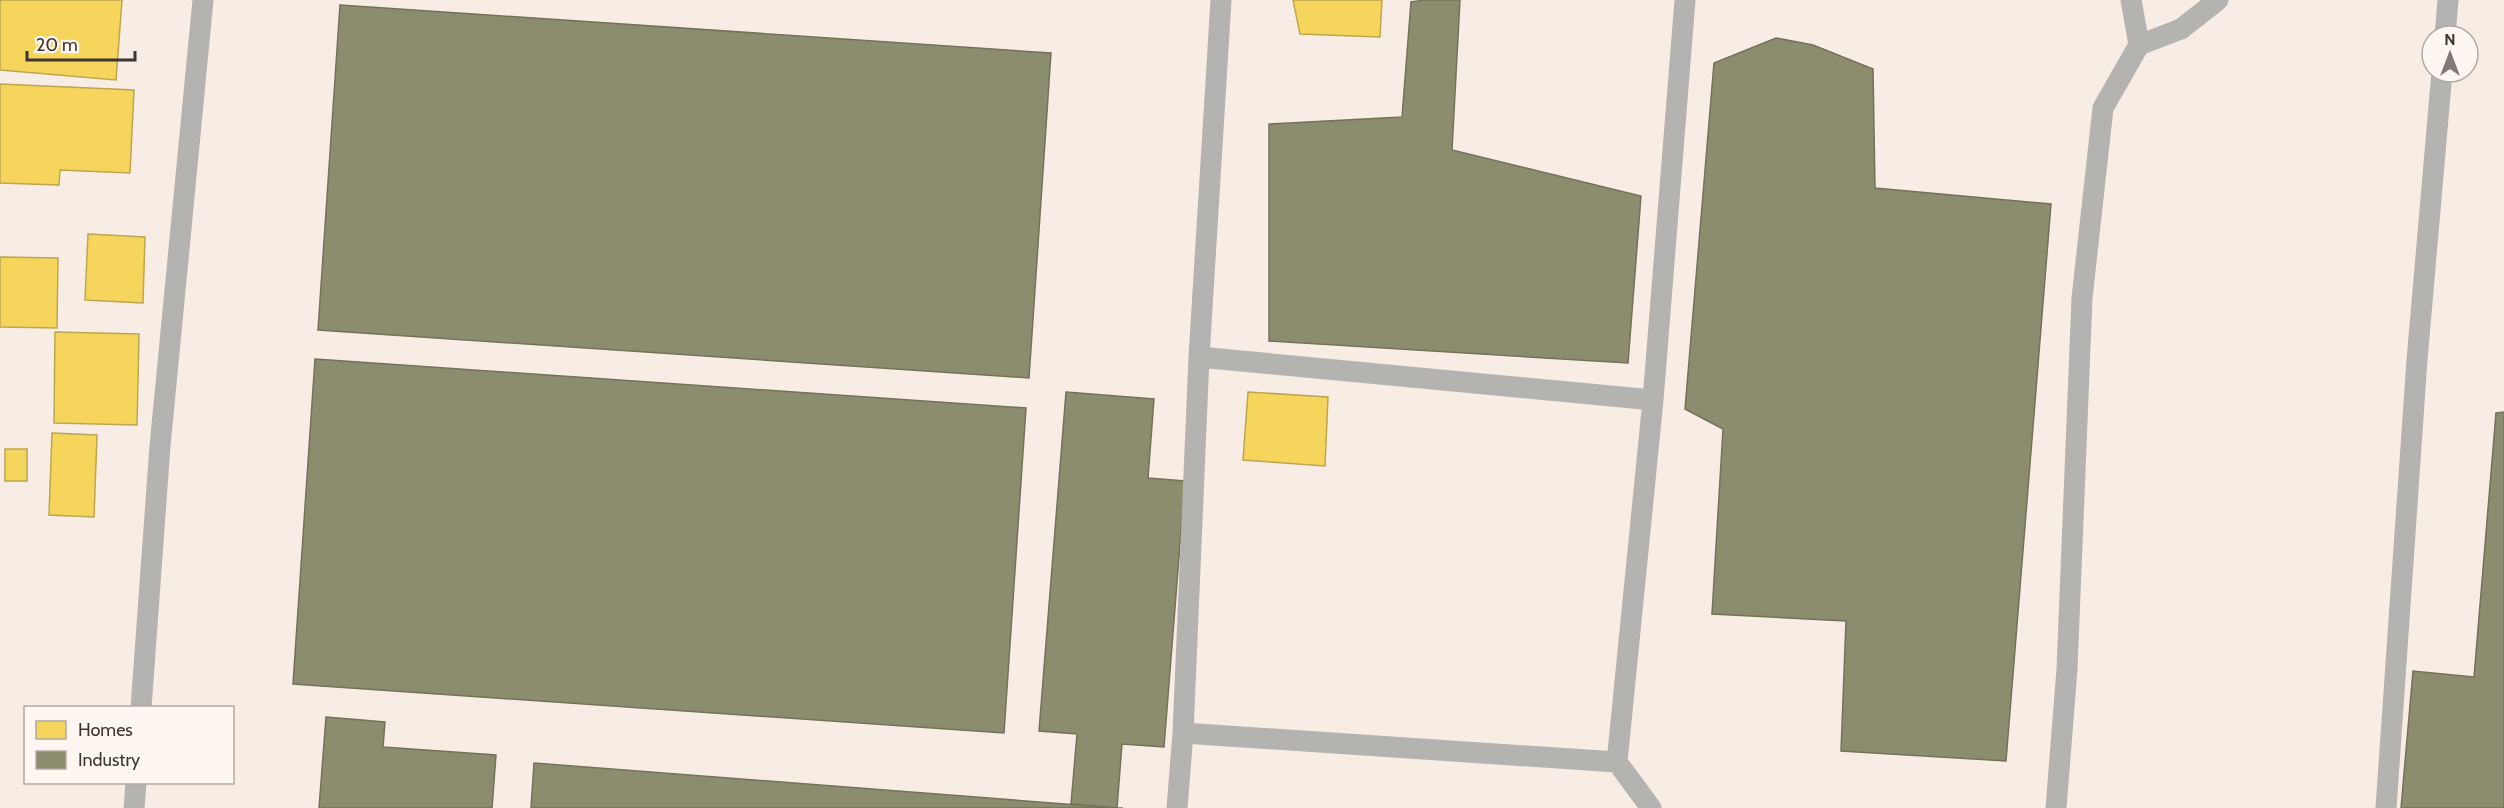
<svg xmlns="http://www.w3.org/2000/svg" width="2504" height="808" viewBox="0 0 2504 808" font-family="Cabin,sans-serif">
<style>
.built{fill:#f7ede4;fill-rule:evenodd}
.homes{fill:#f6d55c;stroke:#bea54f;stroke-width:1.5}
.industry{fill:#8c8c6e;stroke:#74725b;stroke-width:1.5}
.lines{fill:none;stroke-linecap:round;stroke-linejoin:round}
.lane{stroke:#b4b3b0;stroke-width:21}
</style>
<rect width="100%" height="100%" fill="#faf7f4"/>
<!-- built -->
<path class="built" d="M0,0H2504V808H0ZM2432,36H2468V72H2432ZM26,708H232V782H26Z"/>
<!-- homes -->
<path class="homes" d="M0,0H122L116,80L0,70Z
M1293,0H1382L1380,37L1300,34Z
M0,84L134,90L130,173L60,170L59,185L0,183Z
M88,234L145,237L143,303L85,300Z
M0,257L58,258L57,328L0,327Z
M55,332L139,334L137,425L54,423Z
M1248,392L1328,397L1325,466L1243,460Z
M52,433L97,435L94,517L49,515Z
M5,449H27V481H5Z"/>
<!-- industry -->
<path class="industry" d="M1424,0H1460L1452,150L1641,196L1628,363L1269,341V124L1402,117L1411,2Z
M340,5L1051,53L1029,378L318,330Z
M1776,38L1813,45L1873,69L1875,188L2051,204L2006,761L1841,751L1846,621L1712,614L1723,429L1685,409L1714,63Z
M315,359L1026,408L1004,733L293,684Z
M1066,392L1154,399L1148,478L1185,481L1164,747L1122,744L1117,808L1071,804L1077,734L1039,731Z
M2504,412V808H2401L2413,671L2474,677L2496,413Z
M326,717L385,722L383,747L496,755L492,808H319Z
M534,763L1117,808H1123H531Z"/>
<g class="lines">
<!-- lane -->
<path class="lane" d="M2131,0L2139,45
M2445,36L2448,0
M1199,357L1653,400
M141,708L160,446L203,0
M1183,733L1617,762L1651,808
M1617,762L1653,400L1685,0
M134,808L136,782
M1177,808L1183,733L1199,357L1221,0
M2056,808L2067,669L2082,298L2103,108L2139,45L2181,29L2218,0
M2386,808L2417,360L2442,72"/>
</g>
<!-- legend -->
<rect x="24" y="706" width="210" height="78" fill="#fef6f0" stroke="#b1a9a3" stroke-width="1.5"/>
<rect x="36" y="721" width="30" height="18" fill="#f6d55c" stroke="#b1a9a3" stroke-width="1.5"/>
<text x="78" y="736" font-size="18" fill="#3d3630">Homes</text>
<rect x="36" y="751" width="30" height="18" fill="#8c8c6e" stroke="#b1a9a3" stroke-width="1.5"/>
<text x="78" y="766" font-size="18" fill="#3d3630">Industry</text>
<!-- north arrow -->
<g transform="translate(2450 54)"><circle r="28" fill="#fef6f0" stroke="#b1a9a3" stroke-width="1.5"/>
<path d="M0-4.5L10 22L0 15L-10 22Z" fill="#7f7a75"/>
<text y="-9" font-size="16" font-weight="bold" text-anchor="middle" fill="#3d3630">N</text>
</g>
<!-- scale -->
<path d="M27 51v9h108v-9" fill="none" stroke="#3d3630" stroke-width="3"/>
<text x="36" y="51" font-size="18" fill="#3d3630" stroke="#fef6f0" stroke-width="4.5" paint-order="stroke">20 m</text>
</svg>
